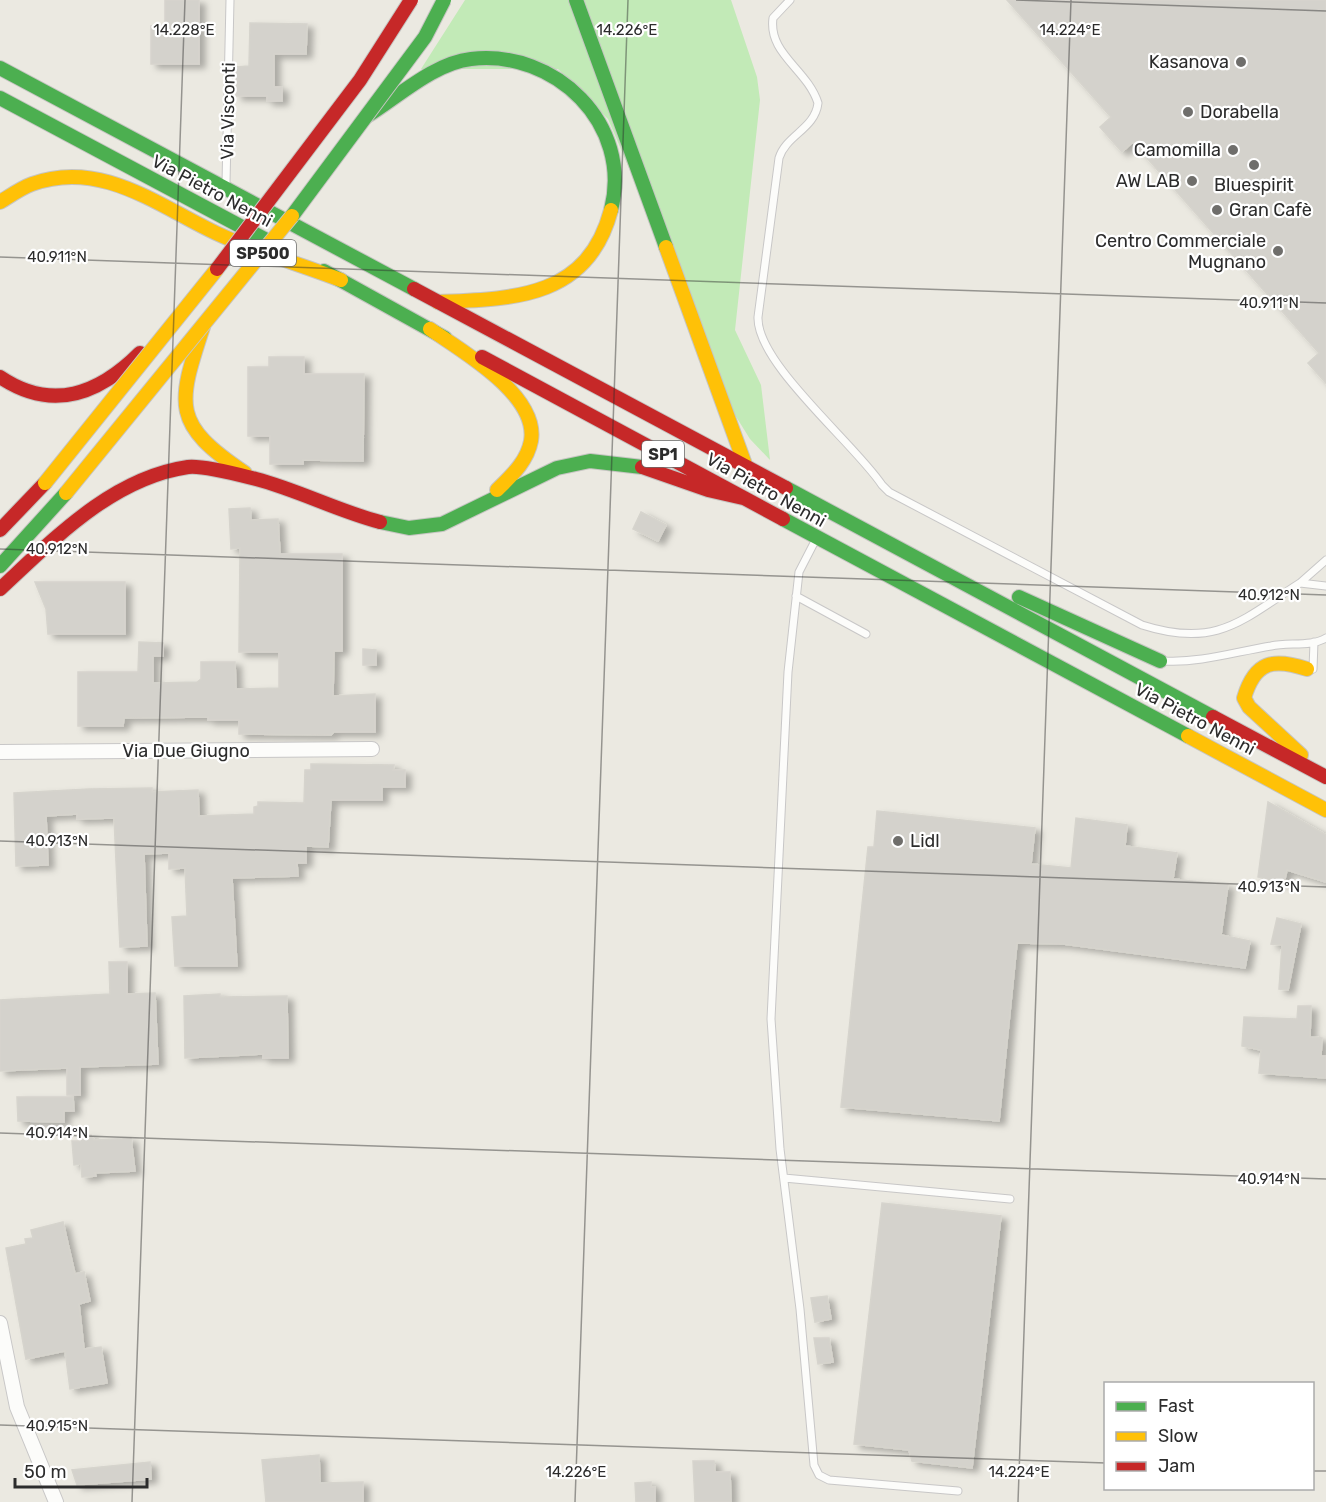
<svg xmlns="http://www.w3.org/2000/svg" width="1326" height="1502" viewBox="0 0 1326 1502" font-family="Rubik,sans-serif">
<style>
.green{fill:#c2eab7}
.building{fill:#d4d2cc;stroke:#d6d4cd;stroke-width:1.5;filter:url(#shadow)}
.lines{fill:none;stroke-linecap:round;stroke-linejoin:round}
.lane-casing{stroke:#c8c7c7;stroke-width:9}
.street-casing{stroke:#c8c7c7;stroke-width:16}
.fast-casing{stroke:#c6c5c2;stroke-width:16}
.slow-casing{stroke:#c6c5c2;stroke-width:16}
.jam-casing{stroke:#c6c5c2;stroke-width:16}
.lane{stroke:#fcfcfa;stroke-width:7}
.street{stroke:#fcfcfa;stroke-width:14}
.fast{stroke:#4caf50;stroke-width:14}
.slow{stroke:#ffc107;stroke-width:14}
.jam{stroke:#c62828;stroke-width:14}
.fast-bridge-casing{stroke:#c6c5c2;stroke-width:16;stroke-linecap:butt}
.slow-bridge-casing{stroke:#c6c5c2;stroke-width:16;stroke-linecap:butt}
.jam-bridge-casing{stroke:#c6c5c2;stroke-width:16;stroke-linecap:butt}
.fast-bridge{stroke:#4caf50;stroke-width:14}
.slow-bridge{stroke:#ffc107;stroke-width:14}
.jam-bridge{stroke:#c62828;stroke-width:14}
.ticks{fill:none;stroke:#2c2c2c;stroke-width:1.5;stroke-opacity:0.45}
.poi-dot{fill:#6f6e6b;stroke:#fff;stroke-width:2}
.labels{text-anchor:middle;stroke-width:4.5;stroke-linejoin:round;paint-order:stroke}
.shield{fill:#fff;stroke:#6b6b6b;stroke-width:1.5}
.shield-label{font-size:16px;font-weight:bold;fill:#2c2c2c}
.poi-label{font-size:18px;fill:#2c2c2c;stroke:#fff;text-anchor:end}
.street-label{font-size:18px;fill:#2c2c2c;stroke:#fff}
.ticks-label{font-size:15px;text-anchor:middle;fill:#2c2c2c;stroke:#fff;stroke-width:4.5;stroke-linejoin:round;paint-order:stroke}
</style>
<defs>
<filter id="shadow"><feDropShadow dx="6" dy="4" stdDeviation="3" flood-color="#0004"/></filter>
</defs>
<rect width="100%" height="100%" fill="#ebe9e1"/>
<!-- green -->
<path class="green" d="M465,0H731L757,77L760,100L735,330L761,385L770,460L750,439L735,415L608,119L558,69H421Z"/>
<!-- building -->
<path class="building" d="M165,0H199V64H151V26H165Z
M1007,0H1326V383L1308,363L1319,353L1133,142L1122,152L1100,127L1111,117Z
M250,23L307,24L306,54H274V87H282V101H267V96H236V67L249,66Z
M269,357H304V374H364L363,461L303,460V464H270V436H248V367H269Z
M250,508L251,520L278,519L280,554H342V651H334L333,696L375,694V732H334L331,735L239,734V720H208V717L124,718L123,726H78V672H138L139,642L163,643V656H153V683L197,682L201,679V662H235L236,689L279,688V652H239L240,548L231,549L229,509Z
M641,512L666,525L658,541L633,529Z
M35,582H125V634H48L46,609Z
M363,649L376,650V665H363Z
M311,764L394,765L393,770H405V787H382V800H331L328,847L306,846V863H297L298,876L232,878L237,966H175L172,917L187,916L185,868L169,869V853L144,854L147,946L120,947L114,818L77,819V814L46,816L48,865L16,866L14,793L89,789L152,788V792L198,790L199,816L254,814V807L258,806V802L304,803L305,770H311Z
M1268,802L1326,835V882L1287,870L1284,883L1258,877Z
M877,811L1035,828L1031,864L1071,868L1076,818L1127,825L1125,846L1177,853L1173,879L1228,885L1221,935L1250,941L1245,968L1063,944L1017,943L999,1121L841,1107L868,847H874Z
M1277,918L1301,924L1288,990L1279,989L1282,945L1271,944Z
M109,962H127V994L155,993L158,1064L80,1067V1095H67V1068L0,1071V1000L110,994Z
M220,994V997L287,996L288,1058H263V1054L185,1058L184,996Z
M1298,1006H1311L1310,1037L1322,1038L1321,1056H1326V1078L1259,1073L1261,1050L1242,1046L1244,1017L1297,1019Z
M17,1097H73L74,1111H64V1122L18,1121Z
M91,1135L94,1140L131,1138L135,1171L95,1173L96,1176L82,1177L81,1164L74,1165L72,1141H80V1136Z
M882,1203L1001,1216L972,1468L912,1461L909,1450L854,1444Z
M63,1222L75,1274L84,1272L90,1301L79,1304L84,1349L101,1347L107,1383L70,1389L65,1351L26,1359L6,1248L26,1244L25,1239L33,1238L31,1230Z
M827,1296L831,1319L815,1322L811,1298Z
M814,1338H829L833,1362L818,1364Z
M319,1455L320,1483L363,1482V1502H266L262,1460Z
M693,1461H714L715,1472H730L731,1502H695Z
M150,1462L151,1479L77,1485L72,1470Z
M651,1482V1487H655V1502H636L635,1483Z"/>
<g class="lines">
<defs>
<path id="lane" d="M790,0L773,18C768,54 807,69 818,103C815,129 786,135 779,158L758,317C756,363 855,444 882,485L889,492L1142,625C1217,649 1242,620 1300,583L1326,586
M226,183L230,0
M815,541L799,572L788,672L771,1019L780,1149L800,1309L814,1465L819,1475L829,1480L958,1491
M1300,583L1326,560
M796,596L866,634
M1164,661C1201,663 1234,652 1271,646C1288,642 1311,647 1326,638
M1313,669L1314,642
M784,1178L1010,1199"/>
<path id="street" d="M0,752L372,749
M0,1323L17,1407L56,1502"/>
<path id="fast" d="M576,0L666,247
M0,68L414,289
M0,98L287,251
M367,116C398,97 434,63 471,59C555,49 633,124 611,210
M324,271L445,338
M786,488L1213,717
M783,519L1188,736
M380,522L409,528L442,524L557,468L590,461L642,467
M0,566L66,493
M1019,597L1160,661"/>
<path id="slow" d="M0,202C10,196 21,188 32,184C100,159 157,205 216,233C256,252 300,264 341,280
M666,247L746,467
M438,302C514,299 588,298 611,210
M203,327C177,406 172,424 245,473
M430,329C462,351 539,395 531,441C527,462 511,476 497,490
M1188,736L1326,810
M1301,755L1249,707L1244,698C1255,661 1273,658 1307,669"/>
<path id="jam" d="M414,289L786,488
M482,357L783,519
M0,377C52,412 99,394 140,353
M642,467L708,490L743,498
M0,530L45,483
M0,589C54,539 112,478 188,467C203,465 240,475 256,479C298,490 338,511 380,522
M1213,717L1326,777"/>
</defs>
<!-- lane casing -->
<use href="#lane" class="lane-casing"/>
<!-- street casing -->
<use href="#street" class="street-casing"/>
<!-- fast casing -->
<use href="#fast" class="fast-casing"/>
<!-- slow casing -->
<use href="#slow" class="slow-casing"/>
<!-- jam casing -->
<use href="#jam" class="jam-casing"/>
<!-- lane -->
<use href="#lane" class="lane"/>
<!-- street -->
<use href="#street" class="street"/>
<!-- fast -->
<use href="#fast" class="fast"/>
<!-- slow -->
<use href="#slow" class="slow"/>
<!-- jam -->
<use href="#jam" class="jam"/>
<defs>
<path id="fast-bridge" d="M292,216L425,37L444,0"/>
<path id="slow-bridge" d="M45,483L217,269
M66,493L292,216"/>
<path id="jam-bridge" d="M217,269L360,80L411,0"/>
</defs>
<!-- fast-bridge casing -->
<use href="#fast-bridge" class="fast-bridge-casing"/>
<!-- slow-bridge casing -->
<use href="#slow-bridge" class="slow-bridge-casing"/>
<!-- jam-bridge casing -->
<use href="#jam-bridge" class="jam-bridge-casing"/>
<!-- fast-bridge -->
<use href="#fast-bridge" class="fast-bridge"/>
<!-- slow-bridge -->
<use href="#slow-bridge" class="slow-bridge"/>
<!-- jam-bridge -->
<use href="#jam-bridge" class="jam-bridge"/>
</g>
<!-- ticks -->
<path class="ticks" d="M1016,0L1326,11M0,257L1326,303M0,549L1326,595M0,841L1326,887M0,1133L1326,1179M0,1425L1106,1463M1312,1471H1326M132,1502L185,0M575,1502L628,0M1018,1502L1071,0"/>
<!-- markers -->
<g class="poi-dot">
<circle cx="1241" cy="62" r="6"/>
<circle cx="1188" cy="112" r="6"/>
<circle cx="1233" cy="150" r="6"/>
<circle cx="1254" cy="165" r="6"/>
<circle cx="1192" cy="181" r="6"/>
<circle cx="1217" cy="210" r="6"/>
<circle cx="1278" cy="251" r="6"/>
<circle cx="898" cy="841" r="6"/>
</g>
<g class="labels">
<!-- shield labels -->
<g class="shield">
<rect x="230" y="240" width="66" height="26" rx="4.5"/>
<rect x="642" y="441" width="42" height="26" rx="4.5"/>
</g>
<g class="shield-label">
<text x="263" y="259">SP500</text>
<text x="663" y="460">SP1</text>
</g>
<!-- poi labels -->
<g class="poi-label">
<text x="1229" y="68">Kasanova</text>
<text x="1200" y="118" text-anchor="start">Dorabella</text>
<text x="1221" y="156">Camomilla</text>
<text x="1180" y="187">AW LAB</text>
<text x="1254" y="191" text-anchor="middle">Bluespirit</text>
<text x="1229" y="216" text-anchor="start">Gran Cafè</text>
<text x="1266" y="247">Centro Commerciale<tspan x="1266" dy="21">Mugnano</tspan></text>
<text x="910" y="847" text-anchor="start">Lidl</text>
</g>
<!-- street labels -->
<g class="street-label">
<text transform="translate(228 111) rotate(-89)" y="6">Via Visconti</text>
<text transform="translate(212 191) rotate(28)" y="6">Via Pietro Nenni</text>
<text transform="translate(766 490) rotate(29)" y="6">Via Pietro Nenni</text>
<text transform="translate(1195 719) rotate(28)" y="6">Via Pietro Nenni</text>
<text x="186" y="757">Via Due Giugno</text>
</g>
</g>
<g class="ticks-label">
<text x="184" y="35">14.228°E</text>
<text x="627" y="35">14.226°E</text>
<text x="1070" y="35">14.224°E</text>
<text x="57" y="262">40.911°N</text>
<text x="1269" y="308">40.911°N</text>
<text x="57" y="554">40.912°N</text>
<text x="1269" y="600">40.912°N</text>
<text x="57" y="846">40.913°N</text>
<text x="1269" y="892">40.913°N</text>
<text x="57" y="1138">40.914°N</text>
<text x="1269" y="1184">40.914°N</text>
<text x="57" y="1431">40.915°N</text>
<text x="576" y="1477">14.226°E</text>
<text x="1019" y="1477">14.224°E</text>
</g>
<!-- legend -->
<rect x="1104" y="1382" width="210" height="108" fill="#ffffff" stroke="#ababab" stroke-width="1.5"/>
<rect x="1116" y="1402" width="30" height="9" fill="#4caf50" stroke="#ababab" stroke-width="1.5"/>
<text x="1158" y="1412" font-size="18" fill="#2c2c2c">Fast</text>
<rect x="1116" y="1432" width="30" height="9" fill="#ffc107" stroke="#ababab" stroke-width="1.5"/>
<text x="1158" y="1442" font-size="18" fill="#2c2c2c">Slow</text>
<rect x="1116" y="1462" width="30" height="9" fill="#c62828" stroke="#ababab" stroke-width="1.5"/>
<text x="1158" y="1472" font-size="18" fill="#2c2c2c">Jam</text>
<!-- scale -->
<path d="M15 1478v9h132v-9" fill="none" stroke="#2c2c2c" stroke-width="3"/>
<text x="24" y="1478" font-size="18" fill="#2c2c2c" stroke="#ffffff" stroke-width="4.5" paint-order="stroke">50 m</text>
</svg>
